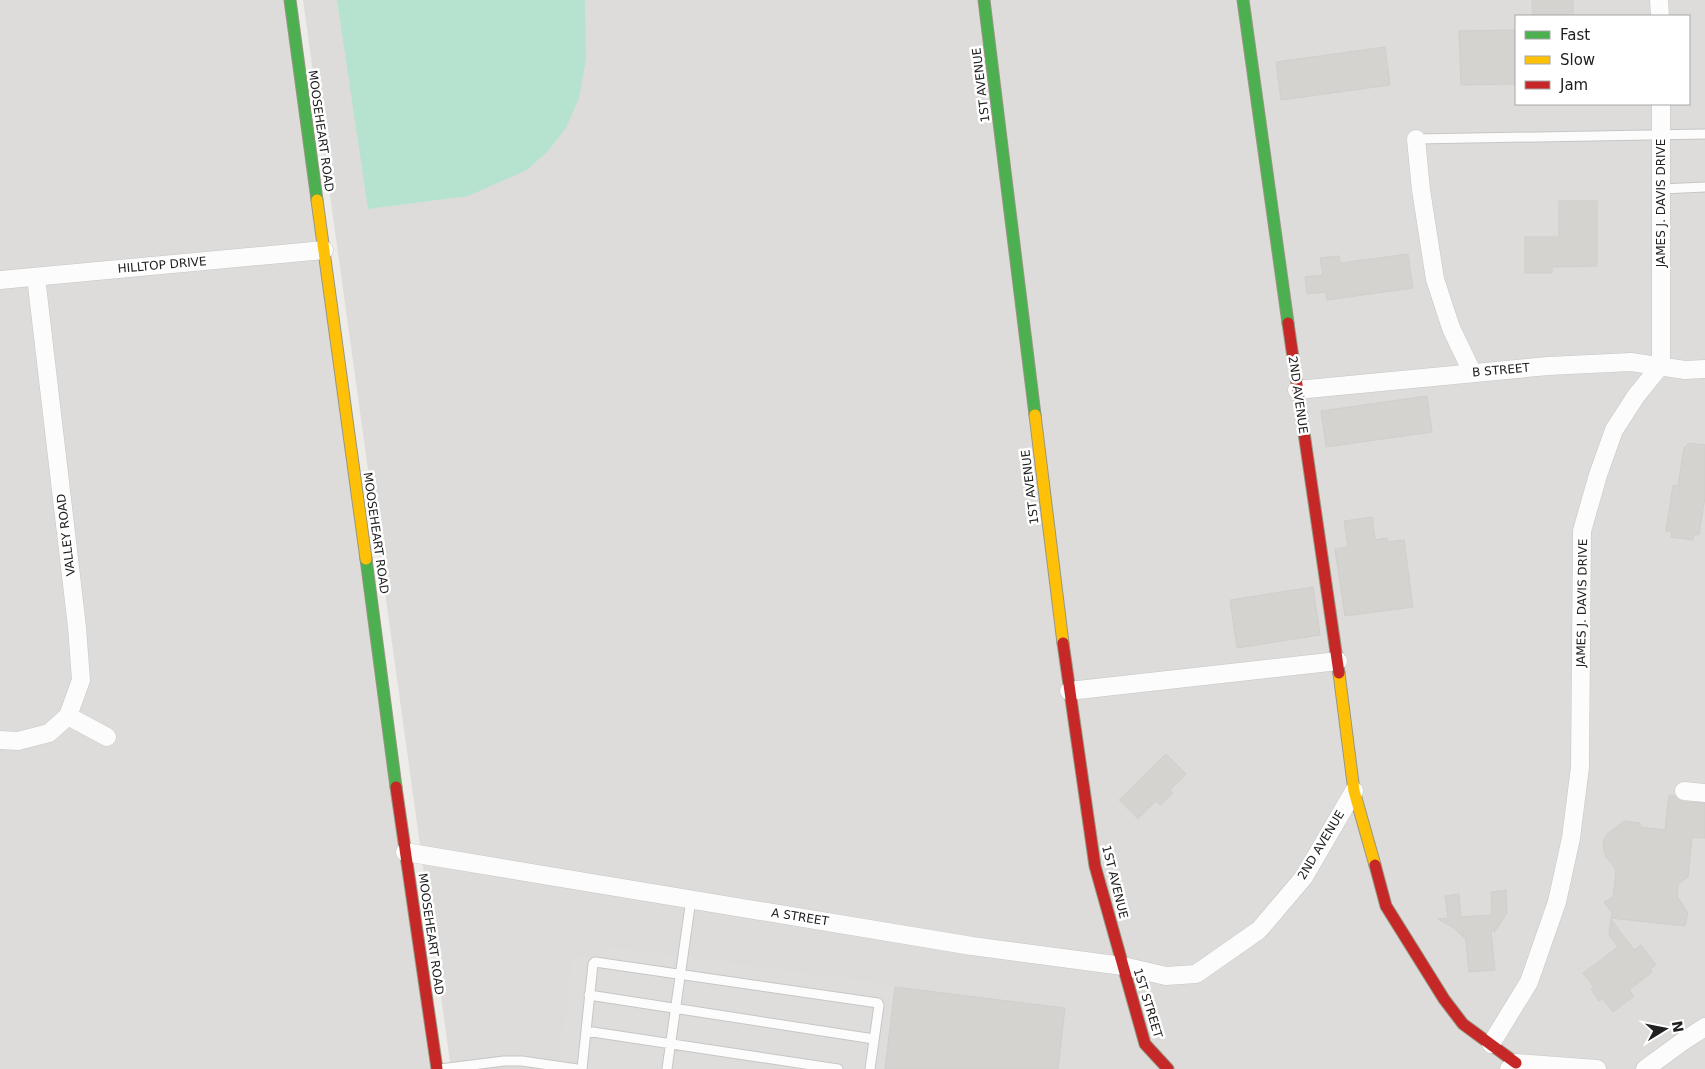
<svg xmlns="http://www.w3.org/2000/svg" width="1705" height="1069" viewBox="0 0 1705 1069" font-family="'DejaVu Sans',sans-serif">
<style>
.residential{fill:#dddcda;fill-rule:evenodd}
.pitch{fill:#b6e3d0}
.parking{fill:#dedddc}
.building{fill:#d5d3d0;stroke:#d1cecb}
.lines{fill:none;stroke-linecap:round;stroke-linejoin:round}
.lane-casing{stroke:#c7c6c5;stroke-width:11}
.street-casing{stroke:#c7c6c5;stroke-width:19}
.fast-casing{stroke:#979782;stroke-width:13}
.slow-casing{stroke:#979782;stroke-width:13}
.jam-casing{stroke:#979782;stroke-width:13}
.lane{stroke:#fcfcfc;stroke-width:9}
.street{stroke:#fcfcfc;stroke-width:18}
.fast{stroke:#4caf50;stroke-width:11}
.slow{stroke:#ffc107;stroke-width:11}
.jam{stroke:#c62828;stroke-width:11}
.labels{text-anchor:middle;stroke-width:5;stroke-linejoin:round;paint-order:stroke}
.street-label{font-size:12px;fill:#202020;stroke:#fff}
</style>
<rect width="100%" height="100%" fill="#eeece9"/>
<!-- residential -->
<path class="residential" d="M0,0H289L430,1069H0Z
M303,0H1705V1069H451ZM1516,16H1689V104H1516Z"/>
<!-- pitch -->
<path class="pitch" d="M337,0H585L586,59L579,98L566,128L548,151L527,170L468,196L368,209Z"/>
<!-- parking -->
<path class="parking" d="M603,946L896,985L895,987L885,1069H558L573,956L601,959Z"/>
<!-- building -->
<path class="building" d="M1532,0H1573V16H1533Z
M1516,30V84L1461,85L1459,31Z
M1385,47L1390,85L1281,100L1276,62Z
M1559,201H1597V266L1552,267V273H1525V237H1559Z
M1408,254L1413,288L1327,300L1325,292L1307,294L1305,277L1323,275L1320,258L1339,256L1340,263Z
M1427,396L1432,432L1326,447L1321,411Z
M1689,443L1705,445V497L1699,535L1694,534L1693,540L1671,537L1672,532L1666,531L1673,485L1678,486L1684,448Z
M1372,517L1375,540L1387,538L1388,542L1404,540L1413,607L1345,616L1335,549L1348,547L1344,521Z
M1313,587L1320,635L1237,648L1230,600Z
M1166,754L1186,774L1170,790L1173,793L1160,805L1156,801L1138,819L1119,800Z
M1669,795L1675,796L1683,802L1705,803V838L1692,837L1688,877L1678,884L1677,896L1688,913L1685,926L1611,918L1612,913L1604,902L1613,897L1616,870L1605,855L1603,844L1604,839L1607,834L1624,821L1640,823V827L1665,830Z
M1506,890L1507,913L1494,933V929L1491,931L1495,970L1469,972L1465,934L1463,932L1464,938L1454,928L1438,919L1448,918L1445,896L1459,894L1461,917L1492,915L1491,892Z
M1611,919L1634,950L1641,945L1656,965L1650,969L1652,972L1629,990L1634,996L1613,1012L1602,998L1599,1001L1591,989L1594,987L1583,973L1618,947L1609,935Z
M895,987L1065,1008L1058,1069H885Z"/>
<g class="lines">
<defs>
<path id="lane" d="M1416,139L1705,134
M1661,189L1705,187
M589,995L874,1039
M586,1031L838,1069
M440,1069L504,1061H522L577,1069
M582,1069L593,964L595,962L878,1003L879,1005L870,1069
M667,1069L691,899"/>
<path id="street" d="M1659,0L1660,16
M1416,139L1421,190L1435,279L1451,328L1472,372
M0,280L324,250
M1297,390L1548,366L1631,362L1685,370L1705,369
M1069,691L1338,661
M68,716L107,737
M0,740L18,741L49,733L68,716L81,680L77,627L36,277
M1684,791L1705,793
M405,852L972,946L1123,966L1166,976L1196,974L1259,930L1304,877L1354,791
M1491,1044L1529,982L1557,902L1571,838L1580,767L1582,531L1598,475L1614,430L1636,396L1661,365V104
M1509,1069L1516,1063L1597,1069
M1645,1069L1682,1042L1705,1027"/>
<path id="fast" d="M290,0L317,200
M984,0L1035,415
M1243,0L1288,323
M366,559L396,787"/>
<path id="slow" d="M317,200L366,559
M1035,415L1063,643
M1339,673L1354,791L1375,865"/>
<path id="jam" d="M1288,323L1339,673
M1063,643L1095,866L1145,1044L1168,1069
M396,787L437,1069
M1375,865L1386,906L1444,999L1463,1024L1516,1063"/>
</defs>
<!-- lane casing -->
<use href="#lane" class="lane-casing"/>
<!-- street casing -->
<use href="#street" class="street-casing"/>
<!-- fast casing -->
<use href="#fast" class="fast-casing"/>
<!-- slow casing -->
<use href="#slow" class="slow-casing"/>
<!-- jam casing -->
<use href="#jam" class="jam-casing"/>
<!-- lane -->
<use href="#lane" class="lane"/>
<!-- street -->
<use href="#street" class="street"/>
<!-- fast -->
<use href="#fast" class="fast"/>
<!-- slow -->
<use href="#slow" class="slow"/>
<!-- jam -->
<use href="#jam" class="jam"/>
</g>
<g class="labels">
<!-- street labels -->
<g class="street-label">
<text transform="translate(981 85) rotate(-97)" y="4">1ST AVENUE</text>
<text transform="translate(321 131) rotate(82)" y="4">MOOSEHEART ROAD</text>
<text transform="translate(1661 203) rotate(-90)" y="4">JAMES J. DAVIS DRIVE</text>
<text transform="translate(162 265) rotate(-5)" y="4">HILLTOP DRIVE</text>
<text transform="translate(1501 370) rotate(-5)" y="4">B STREET</text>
<text transform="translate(1298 395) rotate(82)" y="4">2ND AVENUE</text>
<text transform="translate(1030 487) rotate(-97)" y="4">1ST AVENUE</text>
<text transform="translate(376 533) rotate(82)" y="4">MOOSEHEART ROAD</text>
<text transform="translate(66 535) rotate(-97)" y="4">VALLEY ROAD</text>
<text transform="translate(1582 603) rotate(-89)" y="4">JAMES J. DAVIS DRIVE</text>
<text transform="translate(1321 845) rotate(-59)" y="4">2ND AVENUE</text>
<text transform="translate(1115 882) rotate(76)" y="4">1ST AVENUE</text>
<text transform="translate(800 917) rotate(9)" y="4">A STREET</text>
<text transform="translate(431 934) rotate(82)" y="4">MOOSEHEART ROAD</text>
<text transform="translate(1148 1003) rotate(73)" y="4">1ST STREET</text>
</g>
</g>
<!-- legend -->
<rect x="1515" y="15" width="175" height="90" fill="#ffffff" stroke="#a6a6a6"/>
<rect x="1525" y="31" width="25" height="8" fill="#4caf50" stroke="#a6a6a6"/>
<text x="1560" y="40" font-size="15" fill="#202020">Fast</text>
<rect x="1525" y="56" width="25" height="8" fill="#ffc107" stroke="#a6a6a6"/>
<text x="1560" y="65" font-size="15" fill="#202020">Slow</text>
<rect x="1525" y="81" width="25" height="8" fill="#c62828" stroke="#a6a6a6"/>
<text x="1560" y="90" font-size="15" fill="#202020">Jam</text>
<!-- north arrow -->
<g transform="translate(1665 1029) rotate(80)" stroke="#ffffff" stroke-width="4" paint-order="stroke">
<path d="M0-4L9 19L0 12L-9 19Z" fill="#202020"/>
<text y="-8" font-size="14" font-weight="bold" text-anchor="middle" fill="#202020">N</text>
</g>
</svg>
